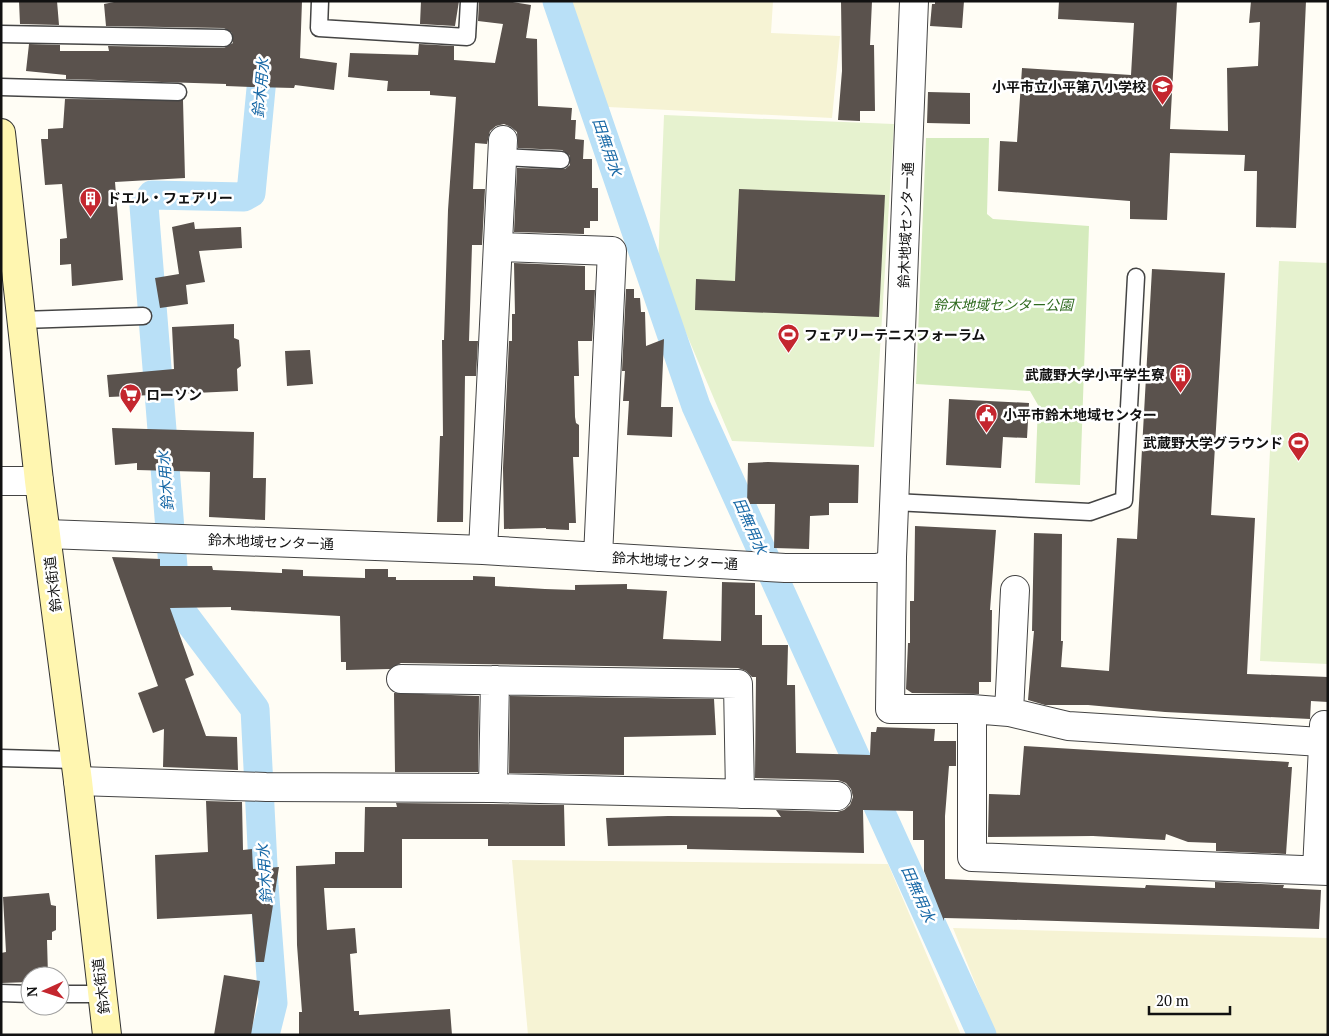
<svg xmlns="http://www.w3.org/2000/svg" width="1329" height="1036" viewBox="0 0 1329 1036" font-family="'PT Serif','Noto Sans JP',serif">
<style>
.farmland{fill:#f6f3d4}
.green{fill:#d5ebbd}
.pitch{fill:#e6f2cf}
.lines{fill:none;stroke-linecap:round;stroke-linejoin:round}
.canal{stroke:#b9e0f7;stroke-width:29}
.building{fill:#5a524d}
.service-casing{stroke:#444;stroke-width:19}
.minor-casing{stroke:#444;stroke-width:30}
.secondary-casing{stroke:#333;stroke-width:30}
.service{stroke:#fff;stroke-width:16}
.minor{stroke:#fff;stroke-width:28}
.secondary{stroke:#fff6b0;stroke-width:28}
.labels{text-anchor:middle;stroke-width:5;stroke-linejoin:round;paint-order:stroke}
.poi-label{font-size:14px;font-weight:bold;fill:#111;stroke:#fff;text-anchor:start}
.street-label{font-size:14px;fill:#111;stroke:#fff}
.park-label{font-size:14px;font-style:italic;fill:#2f6b1f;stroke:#fff}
.water-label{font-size:15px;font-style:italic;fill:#1768a6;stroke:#fff}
</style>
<rect width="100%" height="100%" fill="#fffdf5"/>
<!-- farmland -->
<path class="farmland" d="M552,1H773L771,33L840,36L832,118L588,106Z
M512,860L888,864L961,1035H528Z
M953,928L1328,938V1035H996Z"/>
<!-- green -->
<path class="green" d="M926,138H989L987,214L993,219L1089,226L1080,485L1035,483L1038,405L1030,391L916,384Z"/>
<!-- pitch -->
<path class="pitch" d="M664,115L894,124L874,447L732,441L658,267Z
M1279,261L1328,263V664L1260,661Z"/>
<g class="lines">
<!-- canal -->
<path class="canal" d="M557,1L696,406L982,1035
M265,47L251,193L244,197L152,195L144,206L176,604L255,709L264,885L273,1003L265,1035"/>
</g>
<!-- building -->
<path class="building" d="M19,1H57L59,25L20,24Z
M119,1H302L300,58L337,63L334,90L295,85L294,88L251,87L226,86V84L66,79V75L26,71L29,44L60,45V51H109L108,46L224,48L233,43L232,33L224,28L106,26L104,4Z
M421,1H459L455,26L420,24Z
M479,1H507L531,5L526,38L537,39L538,106L572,108L571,120H576L575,139L584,140L583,159H592V188H598V221H590V228H584V234L514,232L517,168L565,169L570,165V156L562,150L518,148L517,132L511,127L504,124L496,126L490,131L487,144L475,143L473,189H485L482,245H472L469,341H478L476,376H465L463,522H437L440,436H443L442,340H444L448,210L456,97L430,95V91H387L388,81L348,77L350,53L418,55L419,44L454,46V60L495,63L503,24L478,21Z
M841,1H872L870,45H874L875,111H860V121L838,120L842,71Z
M935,1H964L962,28L930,26L932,4H935Z
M1059,1H1177L1170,129L1228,131L1227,68L1258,66L1260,22L1249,23L1251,1H1306L1296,228L1256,227L1257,171H1244L1245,155L1170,153L1167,220L1130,219V201L998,191L1000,141L1017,142L1022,68L1131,75L1134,23L1058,19Z
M928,92L970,93V124L927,123Z
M65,99L183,100L185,178L115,182L123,280L72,286L71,264L60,265V239L67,238L62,184L45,185L41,139H48V129L63,128Z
M739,189L885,195L879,317L695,310L696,279L735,281Z
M194,222L195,229L241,227L242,248L199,251L205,282L186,285L188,304L160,308L155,278L179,274L172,227Z
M514,263L585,266V290H595L592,341H578L579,376H574L575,417L576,423L579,425V457H573L576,523H569V530L546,529V528L504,529L503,468L509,341H512V314H515Z
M1152,269L1225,273L1211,515L1255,518L1247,674L1328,677V702L1311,701L1310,719L1165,712L1088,705H1045L1028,700L1034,631H1032L1034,533L1062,534L1061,641H1063L1061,667L1109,671L1117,538L1137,539Z
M626,289H634V298H640L641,312H645L646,346L664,339L661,407H673L672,437L627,435L629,401H623L625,371H622Z
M234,324V338L239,340L241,366L237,369L238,391L109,397L107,375L174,369L172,327Z
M310,350L313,384L287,386L285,351Z
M949,399L1029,403L1027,438L1003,437L1001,468L946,465Z
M112,428L254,432L253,478H266L265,520L209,517L210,472L137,470V463L115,465Z
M768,462L859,465L858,503H829V515L810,516L809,549L774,548L775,504H747L748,463Z
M915,526L996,530L990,610H992L991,682H979V694L912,693L906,689L908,643H910V601H914Z
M112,557L160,559V566H212L213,570L282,573V569L303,570V576L365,578V569H388V577H396V580H473V576L495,577V586L545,589L575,590V585L627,584V589L667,591L663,639L721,641L722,582L755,583V615H762V645H788L787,685H795L796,753L870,755L871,732H876L877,727L935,729L934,741H956V766H949L945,816V879L1145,888L1146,885L1215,888V882L1284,885L1283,888L1321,890L1319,929L988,919L944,918V921L924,871V840H913V811L863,810L864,853L687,849V845L608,846L606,818L668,816L781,817L776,810L837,812L844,810L850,805L853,797L851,789L846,783L838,780L755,778L756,677H752L746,671L738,668L401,663L390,669L346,670V662H341L340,616L231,610V607L170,608L194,675L185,679L206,736L237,737L238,770L163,767L164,729L153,733L138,693L158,686Z
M394,693L479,696L478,772H395Z
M510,696L714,699L716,735L624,737V775L509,773Z
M1024,746L1289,762L1288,767H1292L1286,854L1216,851V843L1188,842L1166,834L1165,840L1093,836L988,837L989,794L1020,795Z
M206,801L242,802L243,850L252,849L253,869L279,867L264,962H256L252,914L157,919L155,855L208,852Z
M396,803L564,805L565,846H488V839H402V888H324L327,930L355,928L357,953L350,954L354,1011H359V1015L450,1009L452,1035H299V1012H302L297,945L296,866L335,864V852H364L365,807H397Z
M49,893L51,905L56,906V930L52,932V940H47L48,976H30V982L1,983V953L6,952L3,897Z
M224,975L260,981L251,1035H214Z"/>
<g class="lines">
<defs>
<path id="service" d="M320,1L319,28L467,37L469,1
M1,34L224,38
M1,87L178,92
M502,157L561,160
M22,320L143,316
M894,502L1090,512L1124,500L1136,277
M1,758L74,760
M1,993L30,994
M60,994H102"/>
<path id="minor" d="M498,247L612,251L598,557
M1,481H39
M47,534L483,550L785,568H877L886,566L892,557L914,1
M483,550L503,140
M892,557L890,709H972L1009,712L1068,726L1321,742
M401,679L738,684L740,794
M972,709V857L1328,871
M1009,712L1015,590
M78,781L266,787L493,788L837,796
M493,788L495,680
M1317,870L1324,725"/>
<path id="secondary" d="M1,133L39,481L78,781L107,1035"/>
</defs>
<!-- service casing -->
<use href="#service" class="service-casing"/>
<!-- minor casing -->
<use href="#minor" class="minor-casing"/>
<!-- secondary casing -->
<use href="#secondary" class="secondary-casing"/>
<!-- service -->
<use href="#service" class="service"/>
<!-- minor -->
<use href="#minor" class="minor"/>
<!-- secondary -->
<use href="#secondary" class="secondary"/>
</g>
<!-- icons -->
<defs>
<symbol id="school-pin" viewBox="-11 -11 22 30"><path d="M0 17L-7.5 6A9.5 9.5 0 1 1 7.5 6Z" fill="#c4262e" stroke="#fff"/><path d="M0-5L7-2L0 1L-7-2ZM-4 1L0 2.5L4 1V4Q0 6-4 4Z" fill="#fff"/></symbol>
<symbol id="building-pin" viewBox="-11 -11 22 30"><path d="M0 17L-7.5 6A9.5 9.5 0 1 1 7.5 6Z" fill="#c4262e" stroke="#fff"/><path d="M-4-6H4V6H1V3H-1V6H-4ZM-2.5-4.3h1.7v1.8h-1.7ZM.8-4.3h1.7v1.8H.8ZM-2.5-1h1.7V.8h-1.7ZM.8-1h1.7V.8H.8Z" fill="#fff"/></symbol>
<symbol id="stadium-pin" viewBox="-11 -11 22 30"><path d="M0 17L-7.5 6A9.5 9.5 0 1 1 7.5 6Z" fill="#c4262e" stroke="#fff"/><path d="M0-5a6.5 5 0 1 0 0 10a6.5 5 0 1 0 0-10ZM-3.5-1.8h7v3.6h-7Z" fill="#fff"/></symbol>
<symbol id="supermarket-pin" viewBox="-11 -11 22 30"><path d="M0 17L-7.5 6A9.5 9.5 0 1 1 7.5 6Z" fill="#c4262e" stroke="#fff"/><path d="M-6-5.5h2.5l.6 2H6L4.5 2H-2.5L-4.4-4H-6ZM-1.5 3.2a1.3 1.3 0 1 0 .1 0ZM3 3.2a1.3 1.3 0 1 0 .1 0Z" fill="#fff"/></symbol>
<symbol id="civic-pin" viewBox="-11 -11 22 30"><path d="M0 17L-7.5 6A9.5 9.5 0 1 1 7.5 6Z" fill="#c4262e" stroke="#fff"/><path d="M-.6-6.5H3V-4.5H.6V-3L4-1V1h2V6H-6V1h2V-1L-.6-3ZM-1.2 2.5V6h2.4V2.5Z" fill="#fff"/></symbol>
</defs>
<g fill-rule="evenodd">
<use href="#school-pin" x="1150" y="74" width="25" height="34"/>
<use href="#building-pin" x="78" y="186" width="25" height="34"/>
<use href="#stadium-pin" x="776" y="322" width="25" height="34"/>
<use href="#building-pin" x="1168" y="362" width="25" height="34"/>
<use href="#supermarket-pin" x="118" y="382" width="25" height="34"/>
<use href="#civic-pin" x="974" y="402" width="25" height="34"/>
<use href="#stadium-pin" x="1286" y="430" width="25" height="34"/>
</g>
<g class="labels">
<!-- poi labels -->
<g class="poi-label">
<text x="1146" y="92" text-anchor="end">小平市立小平第八小学校</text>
<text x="107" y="203">ドエル・フェアリー</text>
<text x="804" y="340">フェアリーテニスフォーラム</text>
<text x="1165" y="380" text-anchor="end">武蔵野大学小平学生寮</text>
<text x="146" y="400">ローソン</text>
<text x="1003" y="420">小平市鈴木地域センター</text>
<text x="1283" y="448" text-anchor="end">武蔵野大学グラウンド</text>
</g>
<!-- street labels -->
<g class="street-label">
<text transform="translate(906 225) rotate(-88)" y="5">鈴木地域センター通</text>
<text transform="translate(271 542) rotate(2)" y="5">鈴木地域センター通</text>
<text transform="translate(675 561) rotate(3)" y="5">鈴木地域センター通</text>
<text transform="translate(53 584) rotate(-97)" y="5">鈴木街道</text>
<text transform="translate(101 986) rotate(-97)" y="5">鈴木街道</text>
</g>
<!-- park labels -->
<g class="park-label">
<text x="1003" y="310">鈴木地域センター公園</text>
</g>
<!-- water labels -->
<g class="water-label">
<text transform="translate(261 88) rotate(-85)" y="5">鈴木用水</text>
<text transform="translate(607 147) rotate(71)" y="5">田無用水</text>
<text transform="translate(166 481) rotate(-95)" y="5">鈴木用水</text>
<text transform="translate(750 526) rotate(66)" y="5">田無用水</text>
<text transform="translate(265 874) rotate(-94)" y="5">鈴木用水</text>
<text transform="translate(918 894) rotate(66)" y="5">田無用水</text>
</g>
</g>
<!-- border -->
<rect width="1329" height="1036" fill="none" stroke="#111111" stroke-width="5"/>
<!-- north arrow -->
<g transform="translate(45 991) rotate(267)"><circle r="24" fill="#ffffff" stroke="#a0a0a0"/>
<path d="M0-4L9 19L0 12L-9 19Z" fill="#c4262e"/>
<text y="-8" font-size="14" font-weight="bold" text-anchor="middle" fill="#111111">N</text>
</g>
<!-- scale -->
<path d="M1149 1006v8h81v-8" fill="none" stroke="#111111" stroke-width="2.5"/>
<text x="1156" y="1006" font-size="15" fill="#111111" stroke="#ffffff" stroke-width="4" paint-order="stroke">20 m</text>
</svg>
